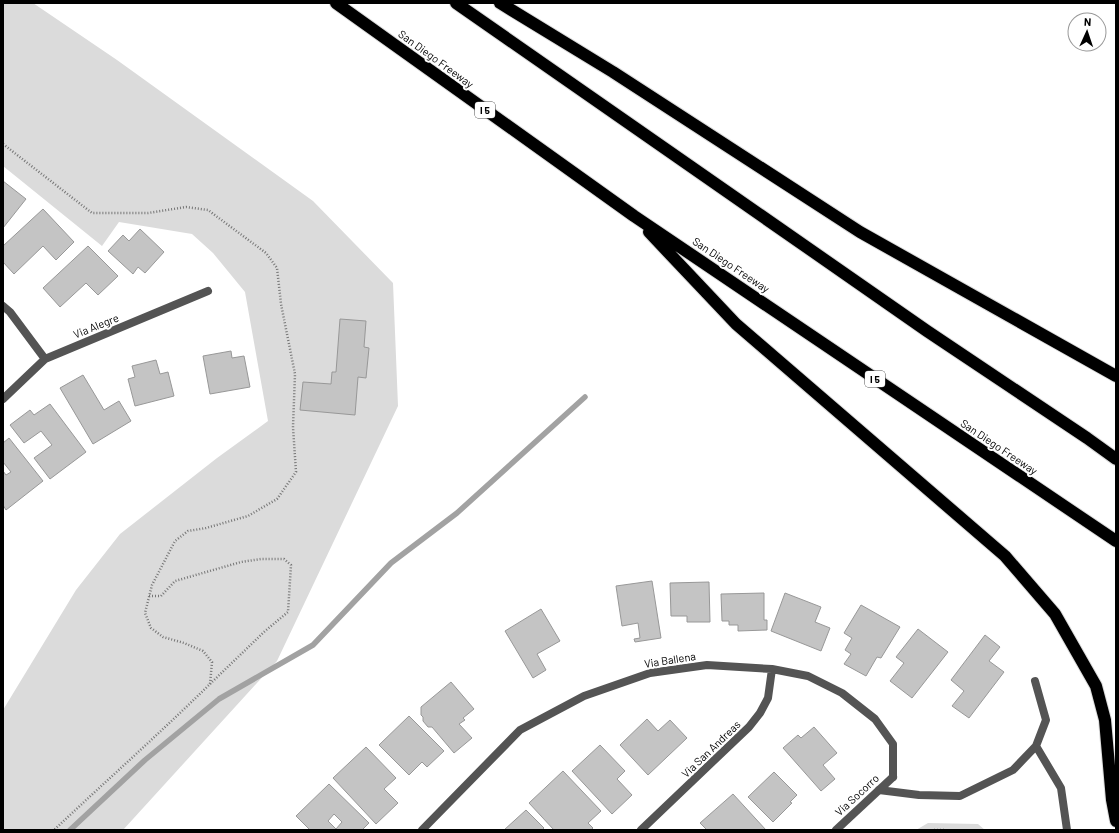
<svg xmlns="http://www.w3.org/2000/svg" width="1119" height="833" viewBox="0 0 1119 833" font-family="Barlow,sans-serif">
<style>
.green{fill:#dbdbdb}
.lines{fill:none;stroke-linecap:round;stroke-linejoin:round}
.stream{stroke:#a2a2a2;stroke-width:5.5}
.building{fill:#c4c4c4;stroke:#989898;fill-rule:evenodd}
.motorway-casing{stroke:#dbdbdb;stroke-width:14}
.path{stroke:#767676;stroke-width:2.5;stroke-dasharray:1 2;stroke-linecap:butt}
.service{stroke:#545454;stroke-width:8}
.minor{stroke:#545454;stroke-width:8}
.tertiary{stroke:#545454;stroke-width:8}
.motorway{stroke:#000;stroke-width:12}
.labels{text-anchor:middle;stroke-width:4;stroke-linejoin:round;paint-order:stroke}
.shield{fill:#fff;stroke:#4c4c4c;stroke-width:1}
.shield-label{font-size:10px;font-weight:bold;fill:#000}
.street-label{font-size:11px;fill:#000;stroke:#fff}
</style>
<rect width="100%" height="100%" fill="#fff"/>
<!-- green -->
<path class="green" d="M3,3H33L117,60L313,201L393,283L398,406L277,661L123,830H3V710L76,590L120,534L217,458L268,421L245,292L213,253L192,234L119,222L102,246L3,166Z
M928,823L978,824L985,830H916Z"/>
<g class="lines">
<!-- stream -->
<path class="stream" d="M70,830L145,760L219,699L313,645L391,563L457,513L585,397"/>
</g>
<!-- building -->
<path class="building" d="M3,181L26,199L3,228Z
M43,209L74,242L56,260L43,246L14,274L3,262V246Z
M140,229L164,252L145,273L138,267L133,274L108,251L123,235L129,241Z
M88,246L118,276L98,295L86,283L60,307L43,288Z
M340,319L366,321L364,347L369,348L366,378L358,377L355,415L300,410L303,382L331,384L332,372H336Z
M231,351L232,358L244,356L250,387L210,394L203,356Z
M156,360L160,374L168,372L174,396L135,406L128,379L135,377L132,366Z
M83,375L104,410L119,401L131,421L93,444L60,388Z
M50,404L86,452L50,479L34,458L52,445L41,431L24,443L10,425L30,410L34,415Z
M9,438L43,481L6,510L3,505V471L6,475L11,472L3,462V443Z
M652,581L661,638L635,642L634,639L640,638L638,623L622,626L616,586Z
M709,582L710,622H687V616H671L670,583Z
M764,593V620H767V630L738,631V625H729V621H722L721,594Z
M785,593L821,607L815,622L830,628L821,651L771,631Z
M861,605L900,627L881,658L877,657L866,676L844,664L851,654L845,650L852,638L844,633Z
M541,609L560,641L537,654L546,670L533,678L505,631Z
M918,629L948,652L912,698L890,681L904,663L896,657Z
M985,635L1000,647L989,661L1004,672L969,718L952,706L964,691L951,680Z
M451,682L474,709L463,718L465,720L459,724L472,738L454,753L432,727H428L423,721V717L421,715V707Z
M409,716L444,751L427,767L422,762L409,775L379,745Z
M647,719L658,731L670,720L687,738L648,775L620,745Z
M814,727L837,753L823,765L835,779L821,791L783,748L798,735L801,738Z
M600,745L625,771L617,779L632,795L612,814L572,771Z
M366,747L396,778L384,789L398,803L376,824L333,778Z
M563,771L601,811L588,823L593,828L591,830H554L529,803Z
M774,772L797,795L790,802L792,803L773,822L748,797Z
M329,784L369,823L362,830H310L296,816ZM334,814L342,822L336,829L328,821Z
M733,794L766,830H707L700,823Z
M526,810L544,828L542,830H504Z"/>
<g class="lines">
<defs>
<path id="motorway" d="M336,3L634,216L1116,541
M456,3L927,331L1087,438L1116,459
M500,3L613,72L860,232L1116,376
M649,232L736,324L1005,556L1055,614L1096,686L1105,720L1112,800L1116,821"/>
</defs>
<!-- motorway casing -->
<use href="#motorway" class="motorway-casing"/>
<!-- path -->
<path class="path" d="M3,144L92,213H148L186,207L208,210L266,253L277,268L281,304L295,374L293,427L296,472L277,499L248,516L206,528L188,531L175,541L152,585L145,613L151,628L163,637L184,643L203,651L212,662L210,684C159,734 106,781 54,830
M149,596H161L175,581L241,562L261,559H284L291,565L288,612L265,631L210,684
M934,830H946"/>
<!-- service -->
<path class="service" d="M1036,746L1061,788L1067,830
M879,790L919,795L960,796L1013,770L1036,746L1046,720L1035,681"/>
<!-- minor -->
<path class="minor" d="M3,306L10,312L45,359
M3,399L45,359L208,291
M422,830L520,730L584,696L650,673L707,665L772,669L808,676L842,693L875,719L893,744V777
M641,830L749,727L760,713L768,698L772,669"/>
<!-- tertiary -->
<path class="tertiary" d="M836,830L893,777"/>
<!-- motorway -->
<use href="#motorway" class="motorway"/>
</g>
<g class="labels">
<!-- shield labels -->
<g class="shield">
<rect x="475" y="102" width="20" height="16" rx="3"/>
<rect x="865" y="371" width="20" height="16" rx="3"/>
</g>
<g class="shield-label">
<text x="485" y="114">I 5</text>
<text x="875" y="383">I 5</text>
</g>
<!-- street labels -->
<g class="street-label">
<text transform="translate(436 59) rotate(36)" y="4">San Diego Freeway</text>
<text transform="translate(731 265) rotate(34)" y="4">San Diego Freeway</text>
<text transform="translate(96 326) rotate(-22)" y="4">Via Alegre</text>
<text transform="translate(999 447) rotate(34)" y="4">San Diego Freeway</text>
<text transform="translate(670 660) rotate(-9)" y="4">Via Ballena</text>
<text transform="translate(711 749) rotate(-44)" y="4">Via San Andreas</text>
<text transform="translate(857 795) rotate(-43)" y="4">Via Socorro</text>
</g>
</g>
<!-- border -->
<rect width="1119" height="833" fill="none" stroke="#000000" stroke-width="8"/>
<!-- north arrow -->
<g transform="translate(1087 32) rotate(3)"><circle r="19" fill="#ffffff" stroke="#999999"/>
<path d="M0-3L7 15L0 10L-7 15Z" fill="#000000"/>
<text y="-6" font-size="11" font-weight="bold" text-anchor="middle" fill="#000000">N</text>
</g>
</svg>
